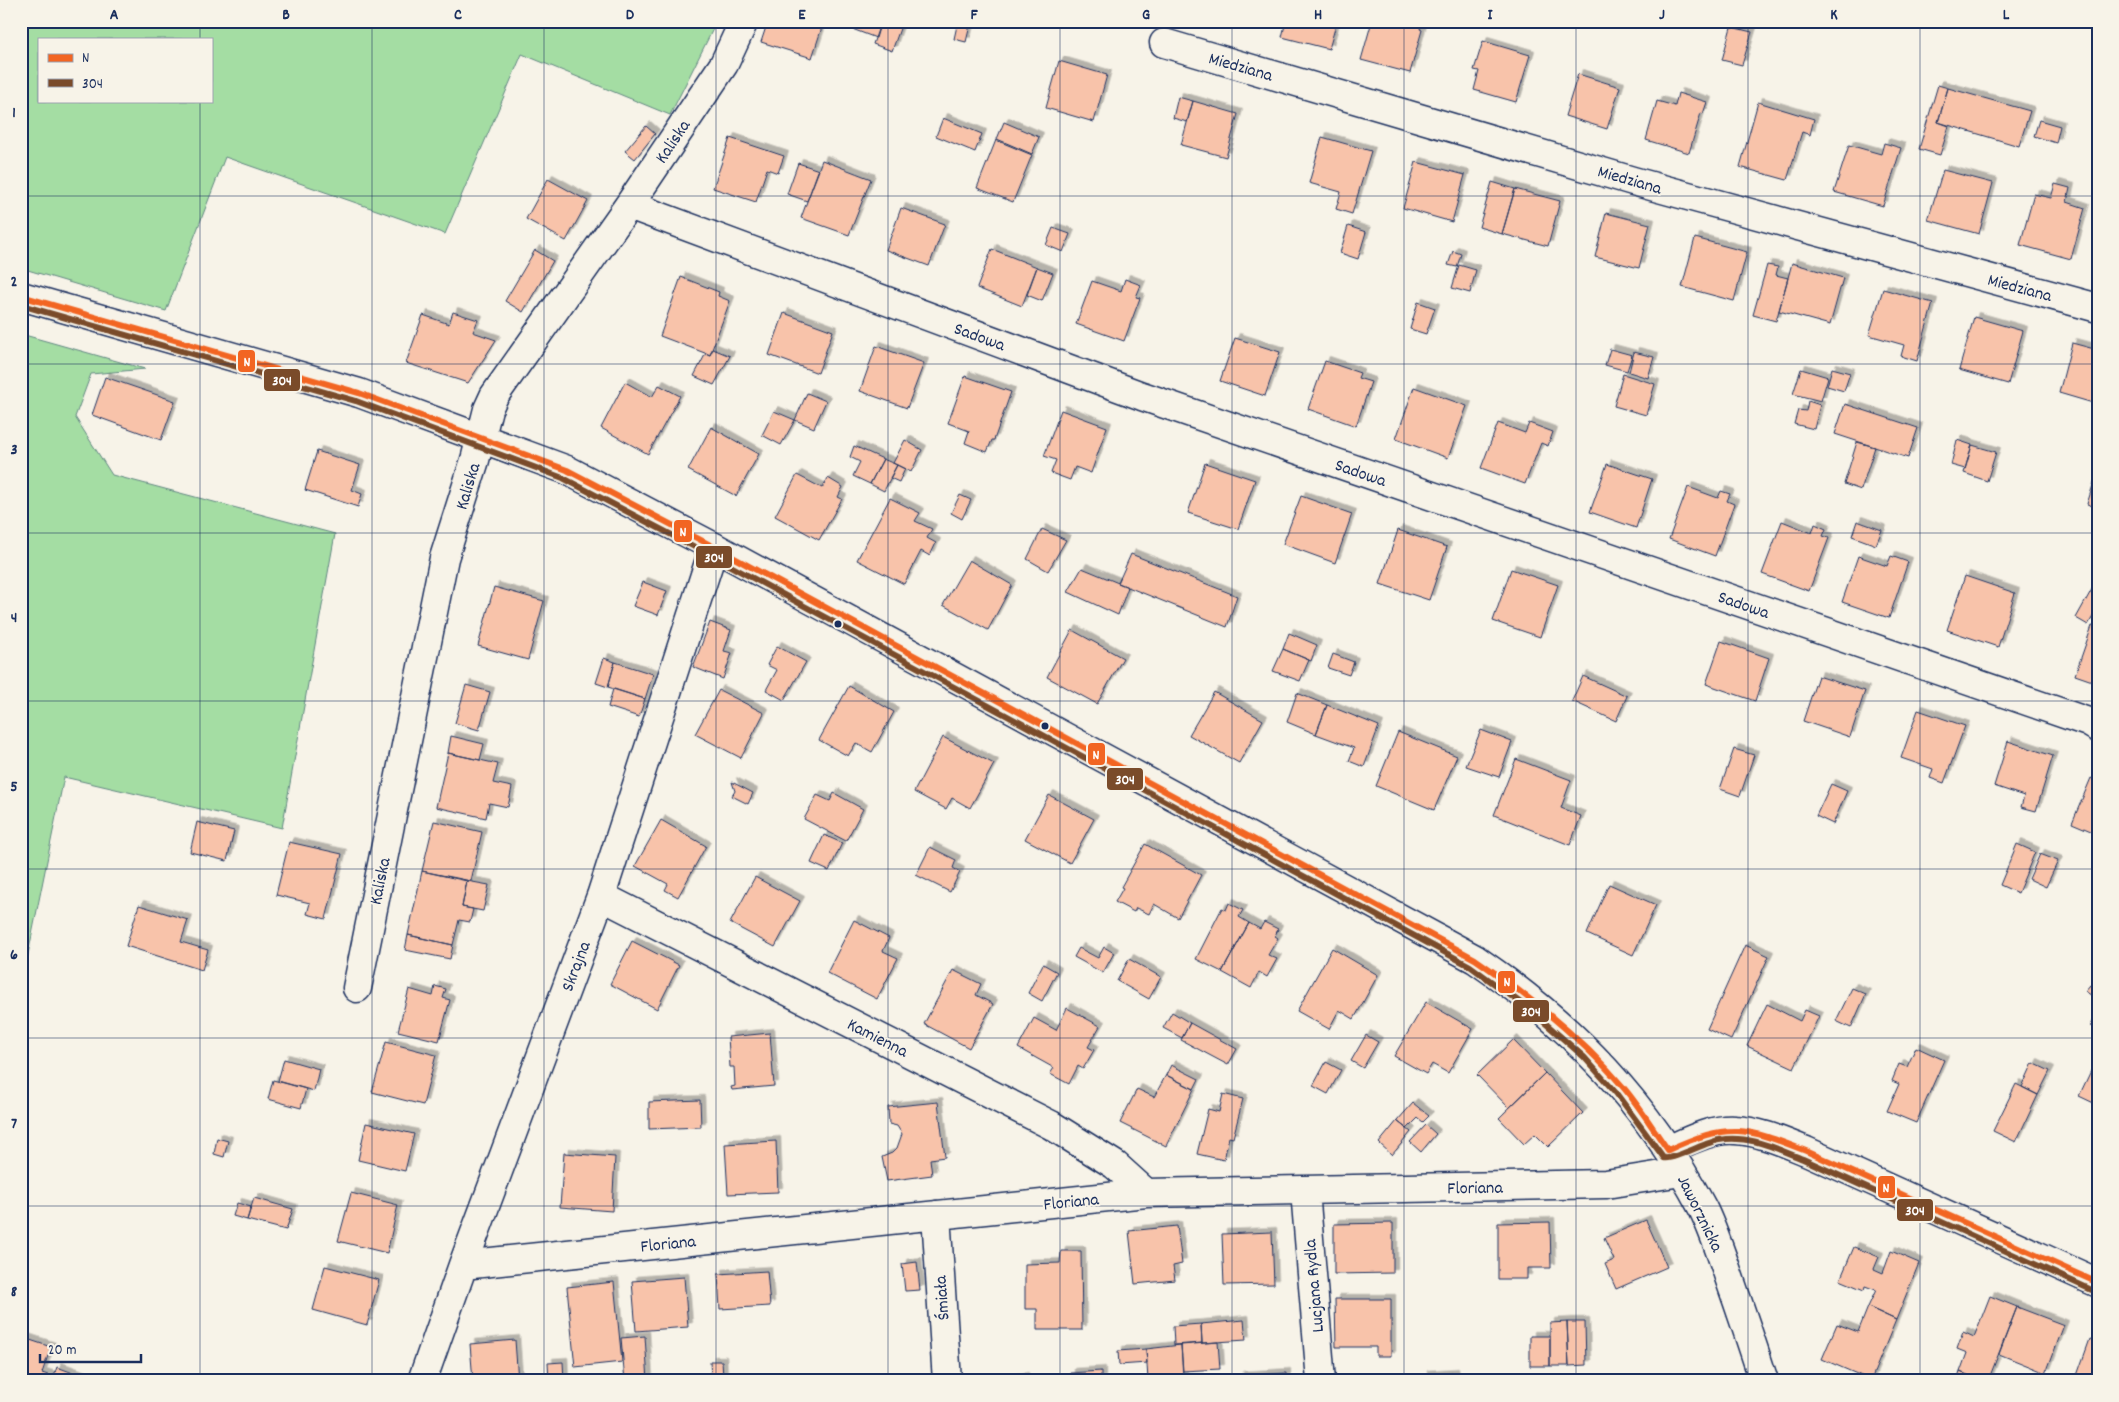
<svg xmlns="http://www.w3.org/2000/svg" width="2119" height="1402" viewBox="0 0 2119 1402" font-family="Dekko,sans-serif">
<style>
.green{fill:#a4dda3;stroke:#608680;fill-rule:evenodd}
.building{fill:#f8c3aa;stroke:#1b2f5e;filter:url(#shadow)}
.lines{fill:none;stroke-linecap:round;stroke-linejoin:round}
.street-casing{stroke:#1b2f5e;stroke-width:31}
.secondary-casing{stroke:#1b2f5e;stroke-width:31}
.street{stroke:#f7f3e8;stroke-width:28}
.secondary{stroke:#f7f3e8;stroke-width:28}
.bus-1-casing{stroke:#f7f3e8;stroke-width:10}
.bus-2-casing{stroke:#f7f3e8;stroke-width:10}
.bus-1{stroke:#f26522;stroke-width:6}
.bus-2{stroke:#7a4b2a;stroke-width:6}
.grid{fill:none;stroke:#1b2f5e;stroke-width:1;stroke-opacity:0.55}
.bus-dot{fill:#1b2f5e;stroke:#f7f3e8;stroke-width:2}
.labels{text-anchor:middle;stroke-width:4;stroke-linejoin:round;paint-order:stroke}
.street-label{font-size:18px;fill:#1b2f5e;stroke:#f7f3e8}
.line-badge{stroke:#f7f3e8;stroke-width:2}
.badge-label{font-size:14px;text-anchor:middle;font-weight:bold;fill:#fff}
.neatline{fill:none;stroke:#1b2f5e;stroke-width:2}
.grid-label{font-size:16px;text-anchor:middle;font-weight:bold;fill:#1b2f5e}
</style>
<defs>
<filter id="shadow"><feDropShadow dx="4.5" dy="-4.5" stdDeviation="0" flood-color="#0004"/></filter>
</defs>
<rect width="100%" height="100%" fill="#f7f3e8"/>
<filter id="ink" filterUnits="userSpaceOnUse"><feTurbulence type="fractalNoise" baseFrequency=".02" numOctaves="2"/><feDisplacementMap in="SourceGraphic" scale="10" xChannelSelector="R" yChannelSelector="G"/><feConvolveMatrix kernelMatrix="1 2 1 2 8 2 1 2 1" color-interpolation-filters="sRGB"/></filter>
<g filter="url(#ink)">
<!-- green -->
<path class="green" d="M21,21H717L670,115L522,54L445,234L225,157L166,311L21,268ZM39,39H211V101H39Z
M21,334L145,369L91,374L75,417L112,475L335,534L282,828L64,777L21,989Z"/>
<!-- building -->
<path class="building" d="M768,21H824L812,58L761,42Z
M849,21H881L876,38L847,27Z
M881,21H896L902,23L892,51L873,44Z
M958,21H971L966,42L954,39Z
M1286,21H1337L1329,49L1282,37Z
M1372,21H1392L1407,25L1408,21H1422L1420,29L1422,30L1410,73L1361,60Z
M1731,27L1752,32L1742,65L1722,60Z
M1483,41L1530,55L1516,102L1474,90L1479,71L1474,70Z
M1059,61L1107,75L1094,122L1046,108Z
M1578,74L1620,87L1607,129L1565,116Z
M1938,85L1948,88L1938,122L1949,126L1940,155L1919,149Z
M1948,88L2030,111L2019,146L1938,122Z
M1678,93L1707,102L1703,114L1701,113L1689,153L1646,140L1657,101L1675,106Z
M1178,97L1193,101L1187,122L1173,118Z
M1193,101L1238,114L1226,157L1181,145Z
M1758,102L1814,119L1810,135L1802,132L1787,180L1740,167Z
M943,118L982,134L975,152L936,136Z
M2039,120L2060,126L2056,143L2034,136Z
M1004,122L1039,137L1032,154L997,139Z
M646,126L655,134L635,159L625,151Z
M1322,137L1371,151L1352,214L1336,209L1341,192L1309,183Z
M730,138L784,156L778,173L767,169L756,202L713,188Z
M996,140L1032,155L1013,202L977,188Z
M1884,143L1901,148L1883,206L1834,192L1849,145L1881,154Z
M822,160L871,179L849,235L801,218Z
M1416,162L1465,175L1452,222L1403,208Z
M798,163L819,170L807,201L787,194Z
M1943,170L1993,183L1979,234L1928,220Z
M548,179L588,201L566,241L526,219Z
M1492,182L1515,189L1502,234L1479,227Z
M2055,184L2070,188L2067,202L2085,208L2071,259L2020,245L2034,194L2051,198Z
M1515,189L1560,201L1548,246L1502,234Z
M901,208L945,224L929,266L886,250Z
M1606,213L1650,224L1639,268L1595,257Z
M1348,226L1366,232L1358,259L1340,253Z
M1053,228L1070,234L1063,252L1046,245Z
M1695,238L1747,252L1734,301L1682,287Z
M992,249L1037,267L1022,306L977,288Z
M535,250L553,261L523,312L505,301Z
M1453,251L1461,254L1457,267L1448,265Z
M1792,263L1843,278L1830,325L1779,311Z
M1459,265L1476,270L1470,293L1452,288Z
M1767,265L1778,267L1776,275L1788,278L1776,321L1753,315Z
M1037,267L1053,273L1042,301L1027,295Z
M681,277L719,292L718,296L730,301L710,355L660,336Z
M1125,279L1141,285L1136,297L1140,298L1124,341L1076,324L1092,281L1121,291Z
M1883,289L1933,303L1917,361L1901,356L1904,345L1869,335Z
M1418,302L1435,308L1426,334L1410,329Z
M453,312L478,320L473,332L496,340L468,383L406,363L423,315L449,324Z
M784,313L833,331L818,373L769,355Z
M1974,317L2023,331L2008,384L1959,370Z
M1235,338L1280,352L1265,396L1220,381Z
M2072,343L2098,350L2096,358L2098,359V388L2093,403L2059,393Z
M876,346L924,363L907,408L860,391Z
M713,349L730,356L714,385L694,376L706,353L710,355Z
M1610,349L1632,355L1627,371L1605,365Z
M1634,352L1654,357L1648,378L1629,372Z
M1325,361L1360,373L1358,378L1371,382L1356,426L1308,409Z
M1832,368L1850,373L1844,391L1827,386Z
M1801,369L1828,377L1821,401L1793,394Z
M1623,374L1655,384L1646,415L1614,406Z
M965,376L1011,392L994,440H992L987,452L965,443L969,431L948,423Z
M105,377L175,401L161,440L92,415Z
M625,382L652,397L659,385L680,396L648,454L601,428Z
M1414,387L1467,406L1448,458L1396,439Z
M807,393L826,401L814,428L795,420Z
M1808,401L1820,405L1814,429L1794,424L1798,410L1806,411Z
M1845,404L1918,428L1908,458L1835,434Z
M1061,410L1107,427L1091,473L1075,467L1070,480L1051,473L1056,460L1044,456Z
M774,411L795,420L781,445L762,435Z
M1498,423L1525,433L1529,423L1553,432L1548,446L1541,443L1525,484L1481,468Z
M711,427L759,454L736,496L688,470Z
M905,440L922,450L911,472L893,463Z
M1957,440L1972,445L1965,469L1951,465Z
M1857,442L1875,447L1861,490L1844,484Z
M1972,445L1996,452L1987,481L1964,473Z
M854,446L883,459L870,484L853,476L860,462L850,457Z
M317,451L360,465L352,490L362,494L358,507L305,490Z
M883,459L897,465L884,491L870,484Z
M1205,463L1255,480L1238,529L1188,513Z
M1607,464L1652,479L1636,528L1590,512Z
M897,465L905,469L899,482L890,478Z
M797,475L822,488L828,478L843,487L838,497L842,499L819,540L775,516Z
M2095,479L2098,480V508L2087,504Z
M1688,487L1718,498L1721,491L1730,494L1727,501L1734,504L1715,556L1669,539Z
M960,495L971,500L962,519L951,513Z
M1301,496L1352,514L1335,563L1283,544Z
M890,498L920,513L915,521L932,529L927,538L936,543L930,556L921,551L904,584L857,560Z
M1782,521L1812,533L1815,524L1826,529L1823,536L1829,538L1809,591L1762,574Z
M1857,521L1882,530L1876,545L1852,536Z
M1042,529L1066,540L1048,571L1027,559Z
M1398,530L1447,547L1429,600L1380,584Z
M1131,554L1237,596L1227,627L1118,583Z
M1858,556L1887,566L1891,556L1908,562L1889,618L1842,602Z
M969,560L1012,585L988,630L943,605Z
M1082,568L1128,587L1118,615L1068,592Z
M1511,569L1558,585L1540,637L1493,621Z
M1965,576L2015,593L1998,647L1947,630Z
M643,582L667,591L658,615L633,606Z
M2096,582L2098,608L2088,625L2076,618Z
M494,587L544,601L528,660L478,646Z
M710,622L731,630L724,651L732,653L723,679L693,667Z
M2092,626L2098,627V683L2075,675Z
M1072,630L1123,658L1097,704L1047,677Z
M1289,633L1317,645L1311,661L1283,649Z
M1721,641L1769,658L1755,701L1706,684Z
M777,646L806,662L784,700L766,690L777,670L767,665Z
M1283,649L1309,660L1300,681L1273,671Z
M1333,654L1354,662L1349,675L1328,668Z
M604,658L615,662L608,687L596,683Z
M615,662L653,674L645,699L608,687Z
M1583,676L1627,696L1616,721L1572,701Z
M1818,676L1865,691L1850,737L1803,721Z
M466,685L490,692L479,730L455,723Z
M849,686L894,712L872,752L856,743L848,756L819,740Z
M613,689L645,699L639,717L608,707Z
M719,690L764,713L741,758L695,734Z
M1214,692L1263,720L1239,763L1189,735Z
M1297,693L1327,705L1316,734L1287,722Z
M1327,705L1379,726L1364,767L1349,761L1354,748L1316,734Z
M1918,710L1965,726L1944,783L1930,778L1933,769L1901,758Z
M1481,730L1512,742L1499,777L1466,766Z
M1398,732L1457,756L1434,810L1376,786Z
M451,736L484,744L480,760L448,753Z
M943,737L994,764L970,808L952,798L946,809L914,792Z
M2008,741L2053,756L2036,811L2021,807L2024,796L1994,786Z
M1734,749L1754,755L1740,796L1720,789Z
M448,753L498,764L493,783L512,787L508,807L489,803L486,818L436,807Z
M1516,759L1571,780L1561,808L1581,816L1570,845L1494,815Z
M2091,778L2098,781V834L2072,823Z
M732,782L753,793L748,804L732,796L735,791Z
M1831,784L1847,791L1833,824L1816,816Z
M834,793L863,809L846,841L804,819L817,795L830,801Z
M1049,795L1094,819L1070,863L1025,839Z
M661,820L706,846L678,897L665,890L668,884L635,866Z
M434,821L482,832L471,881L422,871Z
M197,822L234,831L227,861L190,852Z
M824,835L842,843L829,871L811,863Z
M289,842L342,854L326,919L307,914L310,903L276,895Z
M1145,844L1201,875L1178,918L1154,904L1149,914L1136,908L1134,912L1115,902L1123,888L1121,887Z
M2017,844L2035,852L2018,893L2000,885Z
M930,847L956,860L953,868L960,872L950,892L916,875Z
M2040,854L2058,861L2046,887L2029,879Z
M422,871L467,881L462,907L473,909L470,922L459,920L453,945L408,935Z
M755,877L800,901L775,947L730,923Z
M467,881L489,885L483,911L462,907Z
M1609,884L1656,905L1633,955L1587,934Z
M1229,903L1243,910L1239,917L1249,923L1222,972L1196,959L1222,908L1226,910Z
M139,905L188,920L181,942L208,950L202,970L126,946Z
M854,920L889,938L883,951L898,958L877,999L827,973Z
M1264,922L1278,929L1275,936L1278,938L1268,955L1277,959L1267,977L1259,972L1251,988L1222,972L1249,923L1260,929Z
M408,935L453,945L450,959L405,950Z
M632,941L679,965L657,1009L610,984Z
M1745,945L1769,956L1731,1040L1707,1029Z
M1104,947L1114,953L1103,973L1074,957L1079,948L1098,958Z
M1332,948L1378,975L1354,1019L1339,1010L1329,1029L1297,1011Z
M1129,959L1161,977L1149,999L1117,981Z
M1043,964L1057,972L1042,1001L1028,993Z
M953,970L981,984L976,995L993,1004L969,1048L924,1024Z
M2090,985L2098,991V1000L2085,991Z
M435,986L446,989L443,998L450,1000L439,1041L398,1031L409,989L433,996Z
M1852,988L1866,994L1851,1028L1836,1021Z
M1426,1002L1473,1029L1448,1073L1432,1064L1426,1074L1394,1056Z
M1767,1004L1800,1021L1805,1010L1819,1016L1794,1068L1747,1046Z
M1067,1008L1100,1026L1088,1047L1094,1050L1083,1069L1078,1066L1069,1084L1050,1074L1054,1068L1018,1048L1034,1018L1056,1030Z
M2097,1010H2098V1028L2091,1026Z
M1172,1012L1190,1023L1182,1038L1163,1028Z
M1190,1023L1237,1049L1228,1065L1181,1040Z
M770,1033L774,1086L732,1090L731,1087L735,1086L734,1067H730L728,1037Z
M1366,1035L1378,1042L1363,1068L1351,1061Z
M1513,1040L1545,1073L1509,1108L1477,1075Z
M386,1042L436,1055L423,1105L372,1092Z
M1916,1047L1944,1060L1916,1123L1887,1111L1899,1084L1892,1081L1899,1064L1907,1067Z
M2098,1056V1105L2079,1096Z
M284,1059L319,1069L314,1091L278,1081Z
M1326,1062L1341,1070L1328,1094L1313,1086Z
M2033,1063L2050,1071L2038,1095L2022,1087Z
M1171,1065L1199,1079L1194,1089L1166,1075Z
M1545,1073L1583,1113L1548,1147L1535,1134L1524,1144L1499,1118Z
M1166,1075L1194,1089L1166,1146L1120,1123L1137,1089L1154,1097Z
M273,1080L306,1089L301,1108L268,1099Z
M2016,1084L2038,1095L2016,1142L1993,1131Z
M1223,1094L1243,1099L1233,1138L1229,1137L1224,1160L1197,1154L1208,1109L1219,1112Z
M700,1100L701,1127L649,1129V1102Z
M938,1102L945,1157L930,1159L932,1175L887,1181L882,1157L892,1153L897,1148L902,1134L897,1126L889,1124L888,1107Z
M1413,1103L1429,1116L1423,1122L1418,1118L1407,1129L1397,1121Z
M1397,1121L1411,1132L1392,1155L1379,1143Z
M366,1123L414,1134L405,1171L358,1160Z
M1426,1125L1436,1134L1421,1152L1410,1142Z
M217,1138L228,1141L224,1157L214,1154Z
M776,1141L778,1192L728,1194L725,1144Z
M564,1153L615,1157L612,1211L560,1207Z
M351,1193L398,1205L387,1253L338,1241Z
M254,1198L293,1209L286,1230L247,1220Z
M237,1203L251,1207L247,1220L233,1216Z
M1646,1220L1667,1267L1616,1289L1605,1264L1614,1260L1604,1238Z
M1550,1222L1551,1268H1527V1279H1498V1223Z
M1393,1223V1273L1334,1274V1224Z
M1177,1226L1182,1264L1173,1266L1175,1280L1135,1284L1129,1231Z
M1272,1232L1274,1284L1224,1285L1222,1234Z
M1854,1247L1879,1257L1874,1269L1883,1273L1891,1251L1919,1263L1896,1320L1868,1307L1876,1290L1865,1286L1864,1290L1840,1280Z
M1061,1251H1081L1082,1330H1037V1309H1025V1264L1060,1263Z
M917,1262L920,1290L905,1291L902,1264Z
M325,1266L379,1280L367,1325L313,1310Z
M767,1271L770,1306L720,1309L718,1274Z
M684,1277L688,1327L636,1331L632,1281Z
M614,1282L622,1362L575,1367L567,1287Z
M1990,1296L2017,1307L1988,1381H1982L1960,1372L1967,1353L1957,1349L1963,1332L1974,1337Z
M1335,1299H1391V1356H1376V1347H1336Z
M1868,1307L1896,1320L1871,1380L1822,1359L1837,1324L1858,1332Z
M2017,1307L2064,1325L2046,1373L1999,1354Z
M1244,1320L1246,1340L1202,1343L1201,1324Z
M1567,1322H1585L1586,1365L1569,1366Z
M1567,1322L1569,1366H1550V1323Z
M1201,1324L1202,1343L1174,1345L1173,1326Z
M645,1336L648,1381H625L621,1338Z
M1530,1336H1550V1366H1530Z
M21,1337L51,1347L42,1373L54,1377L52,1381H21Z
M2090,1339L2098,1341V1381H2075Z
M515,1340L518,1381H473L470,1344Z
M1218,1342L1220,1369L1183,1371L1181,1345Z
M1181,1345L1183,1377L1148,1380L1146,1349Z
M1146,1349L1147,1363L1119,1365L1118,1351Z
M710,1361H722L723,1377L711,1379Z
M563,1362L564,1381H549L548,1363Z
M57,1367L92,1380V1381H52Z
M1101,1371V1381H1070V1373Z
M1960,1372L1982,1381H1957Z
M1286,1373V1381H1239V1376Z
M1454,1373L1455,1381H1423V1375Z
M1024,1377L1025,1381H984Z"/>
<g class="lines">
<defs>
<path id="street" d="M1164,43L1633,181L2098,308
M629,205L1142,396L2088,722L2098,728
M601,896L1051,1125L1115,1165L1146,1193
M357,988L444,558L475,460L488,409L494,396L629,205L724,64L744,21
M1305,1191L1321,1381
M936,1215L947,1381
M463,1265L1146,1193L1606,1184L1681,1172
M422,1381L463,1265L601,896L714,547"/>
<path id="secondary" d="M21,296L359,393L567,470L714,547L1475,959C1573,1026 1648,1104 1703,1209C1714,1232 1722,1256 1730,1280C1742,1314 1753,1347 1764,1381
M1668,1150C1688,1141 1713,1128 1735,1130C1759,1131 1783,1142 1806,1151L2098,1283"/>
</defs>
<!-- street casing -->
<use href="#street" class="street-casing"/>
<!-- secondary casing -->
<use href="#secondary" class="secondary-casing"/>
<!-- street -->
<use href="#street" class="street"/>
<!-- secondary -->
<use href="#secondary" class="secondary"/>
<defs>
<path id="bus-1" d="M21,296L359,393L567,470L714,547L1475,959C1529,996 1581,1037 1623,1087C1640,1107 1653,1129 1668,1150
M1668,1150C1729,1122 1745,1127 1806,1151L2098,1283"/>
<path id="bus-2" d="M21,305L356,401L563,478L710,555L1470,966L1529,1009L1584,1057L1616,1093L1664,1158C1674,1160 1706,1142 1719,1140C1748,1134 1777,1149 1803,1159L2094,1291"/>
</defs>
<!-- bus-1 casing -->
<use href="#bus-1" class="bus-1-casing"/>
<!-- bus-2 casing -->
<use href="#bus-2" class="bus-2-casing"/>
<!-- bus-1 -->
<use href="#bus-1" class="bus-1"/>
<!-- bus-2 -->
<use href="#bus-2" class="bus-2"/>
</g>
</g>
<!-- grid -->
<path class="grid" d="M200,21V39M372,21V1381M544,21V1381M716,21V1381M888,21V1381M1060,21V1381M1232,21V1381M1404,21V1381M1576,21V1381M1748,21V1381M1920,21V1381M200,101V1381M21,196H2098M21,364H2098M21,533H2098M21,701H2098M21,869H2098M21,1038H2098M21,1206H2098"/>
<!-- markers -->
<g class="bus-dot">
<circle cx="838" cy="624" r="4.5"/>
<circle cx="1045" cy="726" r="4.5"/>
</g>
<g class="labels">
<!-- street labels -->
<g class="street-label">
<text transform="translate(1241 66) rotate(16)" y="6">Miedziana</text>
<text transform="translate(672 141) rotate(-56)" y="6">Kaliska</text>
<text transform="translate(1630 179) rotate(16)" y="6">Miedziana</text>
<text transform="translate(2020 287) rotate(15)" y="6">Miedziana</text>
<text transform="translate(980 336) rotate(20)" y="6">Sadowa</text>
<text transform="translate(1361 472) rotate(19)" y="6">Sadowa</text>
<text transform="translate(467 486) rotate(-73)" y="6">Kaliska</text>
<text transform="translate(1744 604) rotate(19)" y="6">Sadowa</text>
<text transform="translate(379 881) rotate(-78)" y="6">Kaliska</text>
<text transform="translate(575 966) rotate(-69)" y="6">Skrajna</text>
<text transform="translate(878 1037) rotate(27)" y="6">Kamienna</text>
<text transform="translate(1475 1187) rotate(-1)" y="6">Floriana</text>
<text transform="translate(1071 1201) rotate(-6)" y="6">Floriana</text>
<text transform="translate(1701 1213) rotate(64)" y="6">Jaworznicka</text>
<text transform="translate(668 1243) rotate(-6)" y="6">Floriana</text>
<text transform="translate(1313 1286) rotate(-95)" y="6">Lucjana Rydla</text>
<text transform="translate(941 1298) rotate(-94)" y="6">Śmiała</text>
</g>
</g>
<g class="line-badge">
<rect x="237" y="349" width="19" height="24" rx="5" fill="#f26522"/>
<rect x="263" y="368" width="38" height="24" rx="5" fill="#7a4b2a"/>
<rect x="673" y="519" width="20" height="24" rx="5" fill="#f26522"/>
<rect x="695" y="545" width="38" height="24" rx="5" fill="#7a4b2a"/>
<rect x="1087" y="742" width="19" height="24" rx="5" fill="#f26522"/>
<rect x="1106" y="767" width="38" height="24" rx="5" fill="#7a4b2a"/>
<rect x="1497" y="970" width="19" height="24" rx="5" fill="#f26522"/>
<rect x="1512" y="999" width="38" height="24" rx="5" fill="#7a4b2a"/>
<rect x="1877" y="1175" width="19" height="24" rx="5" fill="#f26522"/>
<rect x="1896" y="1198" width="38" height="24" rx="5" fill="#7a4b2a"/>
</g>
<g class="badge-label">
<text x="247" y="366">N</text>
<text x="282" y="385">304</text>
<text x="683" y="536">N</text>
<text x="714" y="562">304</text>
<text x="1096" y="759">N</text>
<text x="1125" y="784">304</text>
<text x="1507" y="986">N</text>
<text x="1531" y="1016">304</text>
<text x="1886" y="1192">N</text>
<text x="1915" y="1215">304</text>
</g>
<!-- margin -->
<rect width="2119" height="1402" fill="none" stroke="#f7f3e8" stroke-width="55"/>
<!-- legend -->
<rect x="38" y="38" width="175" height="65" fill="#f7f3e8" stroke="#9fa5b1"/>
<rect x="48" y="54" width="25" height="8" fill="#f26522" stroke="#9fa5b1"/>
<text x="82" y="62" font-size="15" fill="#1b2f5e">N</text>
<rect x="48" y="79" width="25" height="8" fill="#7a4b2a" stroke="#9fa5b1"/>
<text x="82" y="88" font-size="15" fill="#1b2f5e">304</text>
<!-- scale -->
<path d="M40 1354v8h101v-8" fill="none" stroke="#1b2f5e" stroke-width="2.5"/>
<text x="48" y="1354" font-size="15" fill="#1b2f5e" stroke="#f7f3e8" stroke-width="4" paint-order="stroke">20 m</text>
<rect x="28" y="28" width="2064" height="1346" class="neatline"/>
<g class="grid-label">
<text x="114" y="19">A</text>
<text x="286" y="19">B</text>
<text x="458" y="19">C</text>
<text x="630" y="19">D</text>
<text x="802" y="19">E</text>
<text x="974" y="19">F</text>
<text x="1146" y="19">G</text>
<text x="1318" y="19">H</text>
<text x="1490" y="19">I</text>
<text x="1662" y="19">J</text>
<text x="1834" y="19">K</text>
<text x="2006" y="19">L</text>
<text x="14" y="117">1</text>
<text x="14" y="286">2</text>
<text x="14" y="454">3</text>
<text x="14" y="622">4</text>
<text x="14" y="791">5</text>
<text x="14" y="959">6</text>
<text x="14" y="1128">7</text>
<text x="14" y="1296">8</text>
</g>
</svg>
